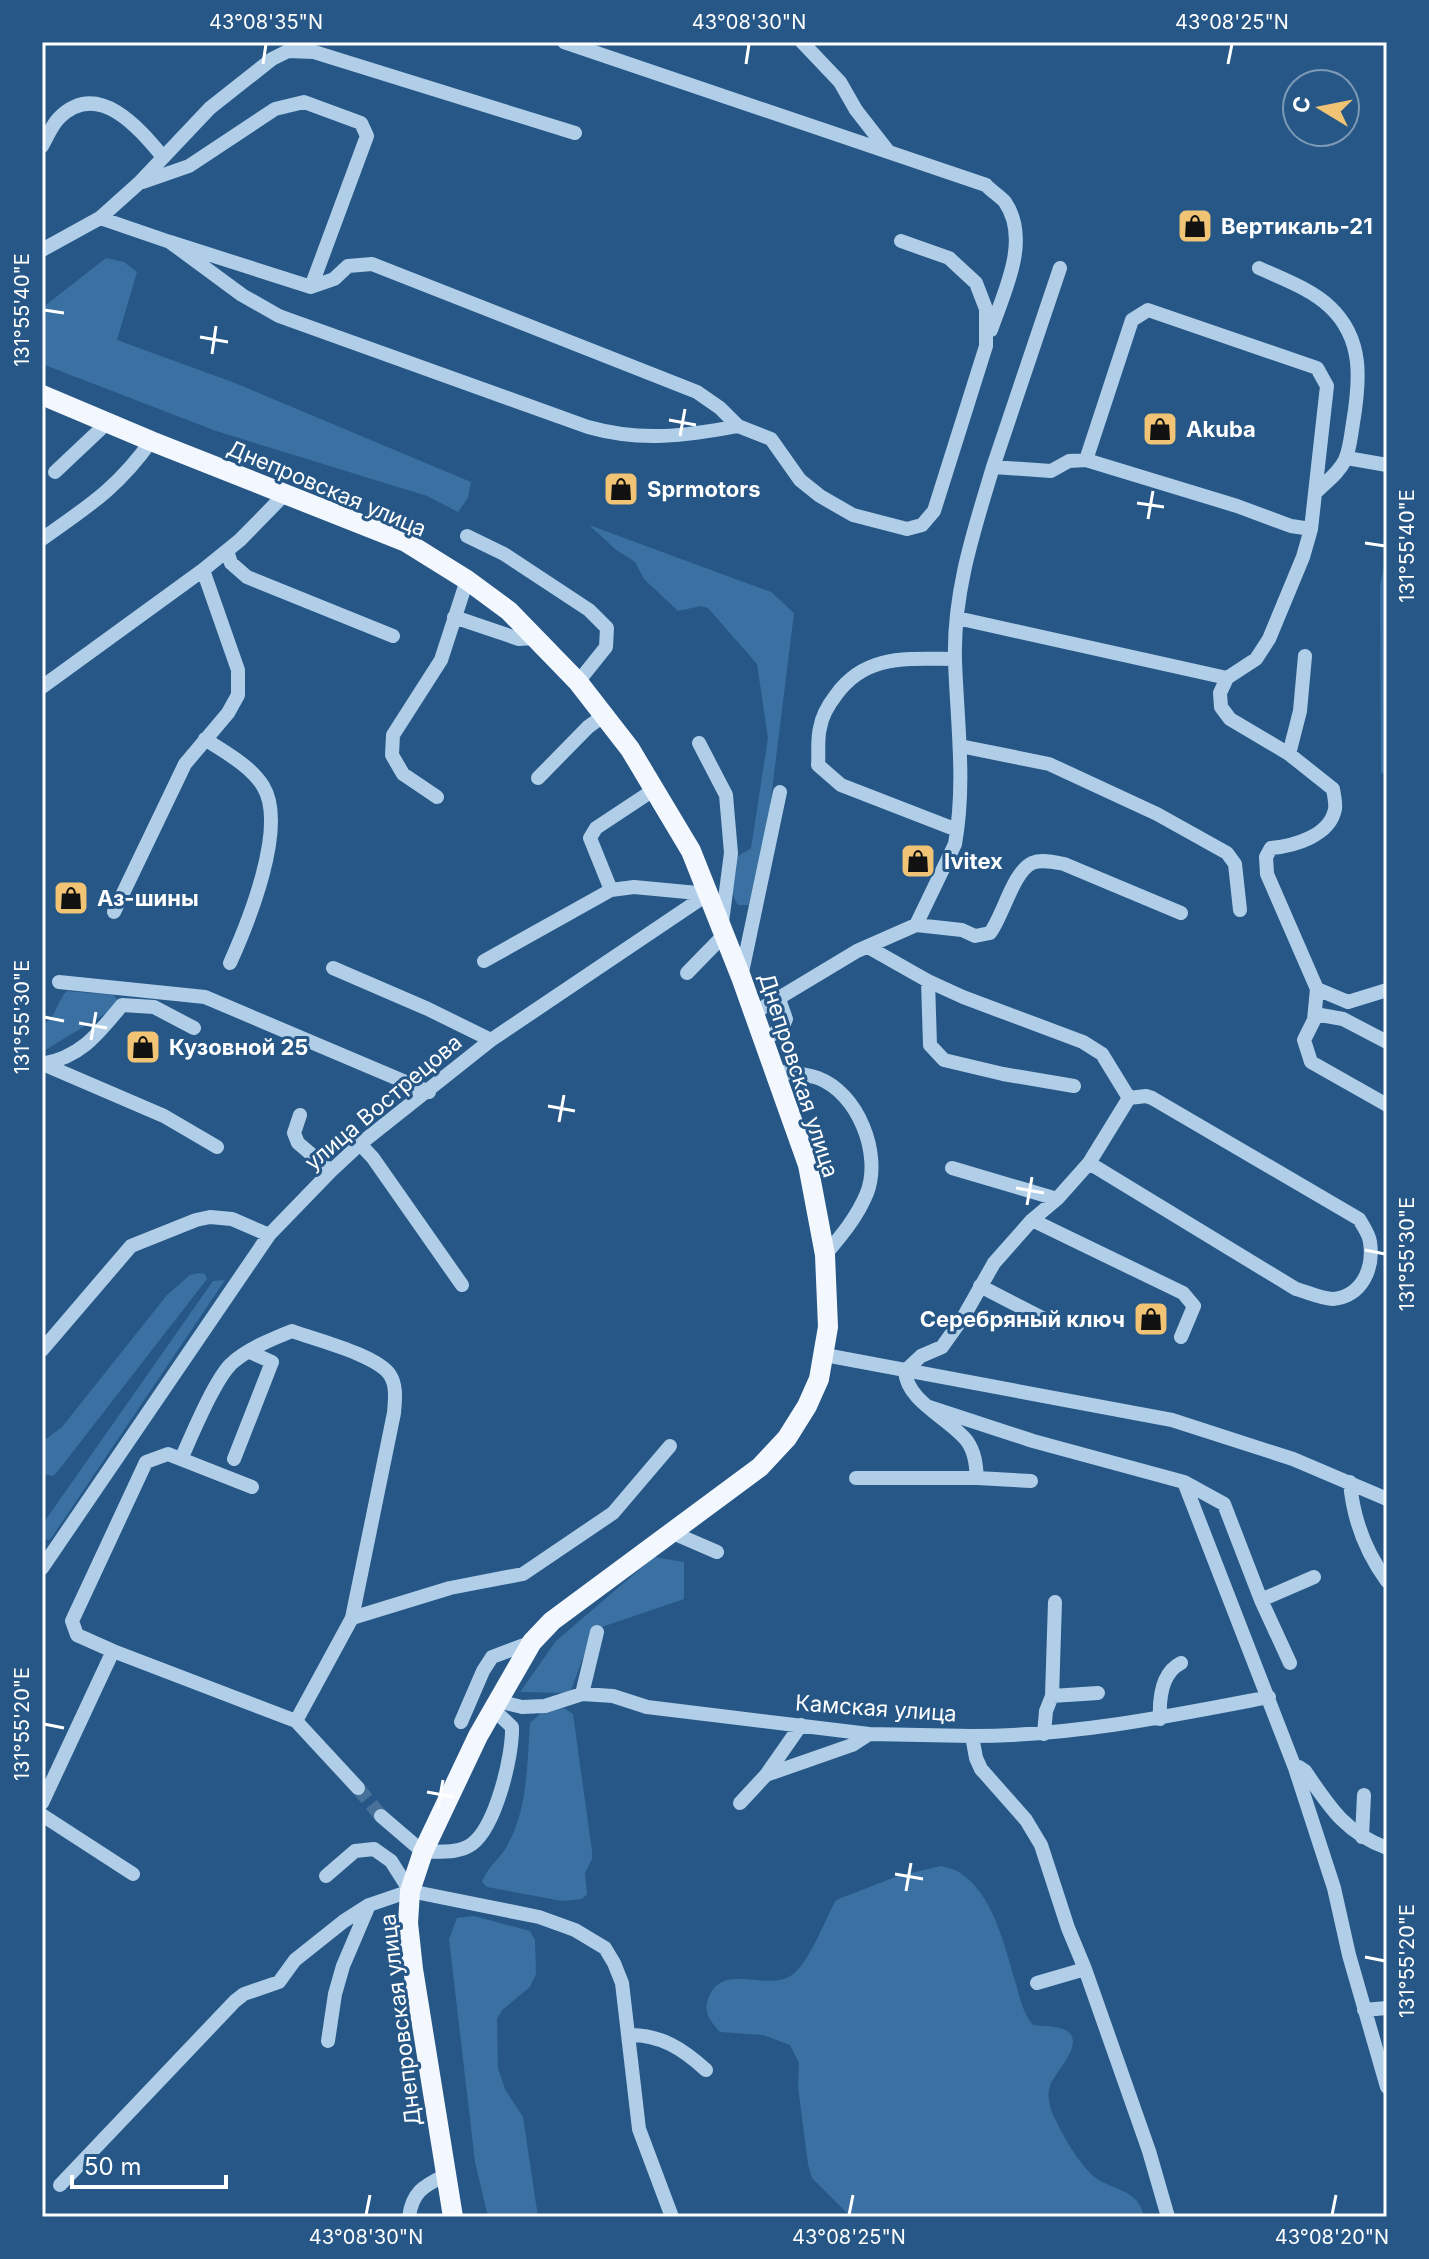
<svg xmlns="http://www.w3.org/2000/svg" width="1429" height="2259" viewBox="0 0 1429 2259" font-family="Inter,sans-serif">
<style>
.green{fill:#3a71a2}
.lines{fill:none;stroke-linecap:round;stroke-linejoin:round}
.minor-tunnel{stroke:#477098;stroke-width:14;stroke-dasharray:14 7;stroke-linecap:butt}
.minor{stroke:#b0cee8;stroke-width:14}
.major{stroke:#f3f8fe;stroke-width:20}
.ticks{fill:none;stroke:#fff;stroke-width:3}
.labels{text-anchor:middle;stroke-width:6;stroke-linejoin:round;paint-order:stroke}
.poi-label{font-size:22px;font-weight:bold;fill:#fff;stroke:#265786;text-anchor:start}
.street-label{font-size:22px;fill:#fff;stroke:#265786}
.neatline{fill:none;stroke:#fff;stroke-width:3}
.ticks-label{font-size:20px;text-anchor:middle;fill:#fff}
</style>
<rect width="100%" height="100%" fill="#265786"/>
<!-- green -->
<path class="green" d="M106,258L124,262L137,272L117,340L235,383L471,482L468,498L458,512L427,496L216,431L42,364V308Z
M589,525L771,592L794,613L767,831L749,905H738C730,893 728,873 735,860C739,853 746,853 751,848L768,738L757,664L708,608L701,606L678,611L644,579L635,562L615,549Z
M1387,550V774L1381,773L1380,586Z
M67,991L113,995L119,1000L115,1008L42,1052V1024C56,1020 57,1000 67,991Z
M199,1273L205,1274L207,1279L58,1471L53,1476L42,1474V1442L62,1427L167,1295L190,1275Z
M225,1280L50,1540L42,1539V1525L213,1281Z
M654,1557L684,1562V1599L593,1630L570,1693L520,1692L556,1641Z
M564,1708L573,1714L592,1851V1859L585,1873L587,1894L582,1899L562,1901L487,1887L482,1882C487,1867 500,1859 507,1846C528,1809 527,1763 530,1723L542,1712Z
M941,1866C947,1868 954,1869 959,1872C994,1894 1005,1948 1016,1984C1020,1999 1023,2013 1033,2025C1042,2026 1055,2026 1063,2029C1090,2040 1054,2072 1050,2086C1046,2098 1051,2111 1056,2121C1065,2139 1076,2158 1090,2173C1106,2191 1139,2186 1144,2217H851L812,2178L808,2164L798,2087L799,2063L790,2045L763,2035L720,2032C711,2022 703,2013 708,1999C723,1960 765,1993 792,1975C809,1963 825,1920 836,1900L898,1876Z
M474,1916L530,1931L535,1940L536,1974L530,1987L502,2010L497,2019L498,2069L505,2089L523,2117L538,2217H488L475,2162L449,1939L457,1918Z"/>
<g class="lines">
<!-- minor-tunnel -->
<path class="minor-tunnel" d="M358,1788L381,1816"/>
<!-- minor -->
<path class="minor" d="M564,42L986,185C991,191 1000,196 1005,202C1031,240 1004,292 991,330
M802,42L840,82L856,110L888,151
M42,146C47,137 52,125 59,118C98,79 139,128 163,157
M143,182L189,166L275,109L304,102L361,123L367,136L311,287
M100,218L139,183L210,108L272,59L288,51L314,52L575,133
M170,242L311,287L334,279L348,266L372,264L697,392L720,408L738,426L771,439L800,480L820,496L853,515L907,529L922,525L934,511L986,346V309L976,283L949,258L901,241
M42,250L100,218L170,242L242,295L279,316L588,427C641,442 686,436 738,426
M1259,268C1283,279 1311,289 1330,307C1364,339 1360,381 1353,423C1351,435 1350,449 1345,460C1339,473 1326,482 1316,492
M1347,458L1387,465
M1086,460L1237,506L1291,526L1311,529
M993,467L1060,268
M55,472L107,423
M467,536L504,554L589,610L607,628L606,647L578,682
M42,539C87,507 118,488 151,441
M227,551L231,563L247,577L393,636
M454,617L519,639L536,638
M957,618L1227,678
M955,659C909,659 866,653 836,695C829,704 822,715 820,728C817,739 819,753 818,765L841,785L957,830
M42,687L203,570L240,540L285,494
M205,739C224,752 250,765 263,786C288,826 248,923 230,963
M699,743L726,795L731,853L722,922
M960,746L1049,764L1157,814L1227,853L1235,864L1240,910
M1289,754L1300,711L1305,656
M538,778L588,727L606,714
M437,797L403,774L392,755L393,735L441,660L467,580
M611,890L590,838L596,828L655,789
M114,912L185,764L228,713L238,695V670L203,570
M916,925L962,930L975,936L990,933C1003,916 1013,872 1032,863C1042,859 1054,862 1064,864L1181,913
M868,947L928,981
M484,961L611,890L634,887L708,894
M333,968L428,1009L491,1040
M687,973L724,935
M741,977L780,792
M59,982L205,997L429,1092
M1317,989L1348,1002L1387,990
M754,1013L857,951L916,925L955,844C966,782 957,722 955,660C953,593 974,530 993,467L1051,471L1069,461L1086,460L1132,320L1148,310L1317,368L1327,386L1311,529L1303,557L1269,639L1256,659L1227,678L1220,693L1221,707L1230,719L1289,754L1333,789C1334,795 1336,804 1335,809C1330,836 1294,846 1271,848L1266,857L1267,874L1317,989L1314,1020L1304,1040L1311,1062L1387,1105
M1315,1014L1343,1019L1387,1042
M764,1040L782,1028L786,1019L779,999
M42,1064C81,1057 98,1034 122,1005L154,1007L194,1028
M43,1064L164,1116L217,1147
M775,1071C789,1073 805,1073 818,1078C858,1093 882,1154 867,1193C857,1217 842,1235 825,1255
M1074,1086L1003,1074L944,1060L930,1045L928,981L963,997L1083,1042L1102,1054L1129,1098
M300,1115L294,1133L298,1143L331,1171
M360,1144L373,1158L462,1285
M952,1168L1057,1199
M1032,1220L1183,1293L1194,1306L1181,1337
M980,1286L1052,1323
M42,1350L131,1246L196,1220L210,1217L232,1219L269,1235
M825,1355L1172,1420L1293,1459L1387,1499
M905,1371L921,1356L942,1347L964,1316L994,1263L1032,1220L1057,1199L1089,1163L1129,1098L1146,1096L1152,1098L1359,1219C1363,1226 1369,1234 1370,1242C1374,1269 1362,1296 1333,1299C1322,1299 1307,1292 1296,1289L1089,1163
M905,1371C907,1402 949,1418 967,1441C975,1452 976,1465 977,1478
M929,1407L1033,1441L1184,1482L1295,1768L1299,1767L1305,1771C1329,1806 1345,1833 1387,1848
M181,1459C192,1435 214,1381 231,1364C247,1349 272,1339 292,1331C316,1340 377,1355 390,1375C397,1386 395,1400 394,1413L352,1618L296,1721
M234,1459L272,1362L250,1352
M856,1478H977L1031,1481
M1184,1482L1224,1504L1261,1600L1290,1663
M1350,1482C1353,1519 1365,1551 1387,1581
M673,1533L717,1552
M42,1568L269,1235L331,1171L360,1144L491,1040L708,894
M1261,1600L1314,1577
M352,1618L450,1588L523,1574L613,1513L670,1446
M113,1651L77,1635L72,1621L146,1462L168,1454L252,1487
M582,1694L597,1632
M1052,1696L1098,1693
M497,1701L522,1707L545,1706L582,1694L613,1696L647,1707L869,1734L972,1736L976,1758L981,1769L1026,1820L1041,1845L1068,1928L1085,1969L1149,2151L1168,2217
M1160,1719C1159,1698 1161,1673 1181,1663
M461,1722L483,1671L492,1657L532,1642
M1044,1734L1046,1711L1052,1696L1055,1602
M972,1736C1073,1736 1170,1716 1269,1697
M1295,1768L1334,1888L1349,1955L1387,2087
M766,1775L852,1745L869,1734
M42,1803L113,1651L296,1721L358,1788
M740,1803L766,1775L801,1725
M42,1815L133,1874
M381,1816L423,1852C438,1851 459,1854 472,1844C496,1826 513,1755 512,1727L493,1709
M1362,1837L1364,1795
M326,1876L355,1851L374,1849L391,1861L410,1891
M1037,1983L1085,1969
M1364,2010L1387,2008
M628,2035C660,2034 683,2049 706,2070
M328,2041L335,1994L343,1966L369,1905
M60,2185L235,2001L244,1994L279,1982L295,1960L344,1921L369,1905L410,1891L539,1917L575,1930L605,1948L614,1963L622,1983L639,2129L672,2217
M409,2217C412,2193 423,2186 444,2176"/>
<!-- major -->
<path class="major" d="M42,395L151,441L406,542L467,580L509,611L578,682L630,749L691,851L741,977L808,1165L825,1255L828,1327L819,1379L807,1406L787,1438L760,1467L552,1621L532,1642L478,1736L423,1852L410,1891L408,1923L413,1969L453,2217"/>
</g>
<!-- ticks -->
<path class="ticks" d="M263,64L266,44M746,64L749,44M1228,64L1232,44M44,310L64,313M200,337L228,342M212,354L216,326M669,420L696,425M680,436L685,409M1137,503L1164,507M1148,519L1153,491M1365,543L1385,546M44,1017L64,1021M79,1023L107,1028M91,1040L96,1012M548,1106L575,1111M559,1122L564,1095M1016,1188L1044,1193M1027,1205L1032,1177M1365,1250L1385,1254M44,1724L64,1728M427,1792L454,1797M438,1808L443,1780M895,1874L923,1879M906,1891L911,1863M1365,1957L1385,1961M366,2215L370,2195M849,2215L853,2195M1332,2215L1336,2195"/>
<!-- icons -->
<defs>
<symbol id="shop-square" viewBox="-11 -11 22 22"><rect x="-9" y="-9" width="18" height="18" rx="4" fill="#f1c475" stroke="#265786"/><path d="M-5-2.5h2.3a2.7 3.5 0 0 1 5.4 0H5L5.5 6h-11ZM-1.5-2.5h3a1.5 2.3 0 0 0-3 0Z" fill="#111"/></symbol>
</defs>
<g fill-rule="evenodd">
<use href="#shop-square" x="1175" y="206" width="40" height="40"/>
<use href="#shop-square" x="1140" y="409" width="40" height="40"/>
<use href="#shop-square" x="601" y="469" width="40" height="40"/>
<use href="#shop-square" x="898" y="841" width="40" height="40"/>
<use href="#shop-square" x="51" y="878" width="40" height="40"/>
<use href="#shop-square" x="123" y="1027" width="40" height="40"/>
<use href="#shop-square" x="1131" y="1299" width="40" height="40"/>
</g>
<g class="labels">
<!-- poi labels -->
<g class="poi-label">
<text x="1221" y="234">Вертикаль-21</text>
<text x="1186" y="437">Akuba</text>
<text x="647" y="497">Sprmotors</text>
<text x="944" y="869">Ivitex</text>
<text x="97" y="906">Аз-шины</text>
<text x="169" y="1055">Кузовной 25</text>
<text x="1125" y="1327" text-anchor="end">Серебряный ключ</text>
</g>
<!-- street labels -->
<g class="street-label">
<text transform="translate(327 488) rotate(23)" y="8">Днепровская улица</text>
<text transform="translate(799 1075) rotate(72)" y="8">Днепровская улица</text>
<text transform="translate(383 1102) rotate(-40)" y="8">улица Вострецова</text>
<text transform="translate(876 1708) rotate(4)" y="8">Камская улица</text>
<text transform="translate(400 2020) rotate(-97)" y="8">Днепровская улица</text>
</g>
</g>
<!-- border -->
<rect width="1429" height="2259" fill="none" stroke="#265786" stroke-width="88"/>
<!-- north arrow -->
<g transform="translate(1321 108) rotate(280)"><circle r="38" fill="#265786" stroke="#7d9ab6" stroke-width="2"/>
<path d="M0-6L14 30L0 20L-14 30Z" fill="#f1c475"/>
<text y="-12" font-size="22" font-weight="bold" text-anchor="middle" fill="#ffffff">С</text>
</g>
<!-- scale -->
<path d="M72 2175v12h154v-12" fill="none" stroke="#ffffff" stroke-width="4"/>
<text x="84" y="2175" font-size="24" fill="#ffffff" stroke="#265786" stroke-width="6" paint-order="stroke">50 m</text>
<rect x="44" y="44" width="1341" height="2171" class="neatline"/>
<g class="ticks-label">
<text x="266" y="29">43°08'35"N</text>
<text x="749" y="29">43°08'30"N</text>
<text x="1232" y="29">43°08'25"N</text>
<text transform="translate(22 310) rotate(-90)" y="7">131°55'40"E</text>
<text transform="translate(1407 546) rotate(-90)" y="7">131°55'40"E</text>
<text transform="translate(22 1017) rotate(-90)" y="7">131°55'30"E</text>
<text transform="translate(1407 1254) rotate(-90)" y="7">131°55'30"E</text>
<text transform="translate(22 1724) rotate(-90)" y="7">131°55'20"E</text>
<text transform="translate(1407 1961) rotate(-90)" y="7">131°55'20"E</text>
<text x="366" y="2244">43°08'30"N</text>
<text x="849" y="2244">43°08'25"N</text>
<text x="1332" y="2244">43°08'20"N</text>
</g>
</svg>
